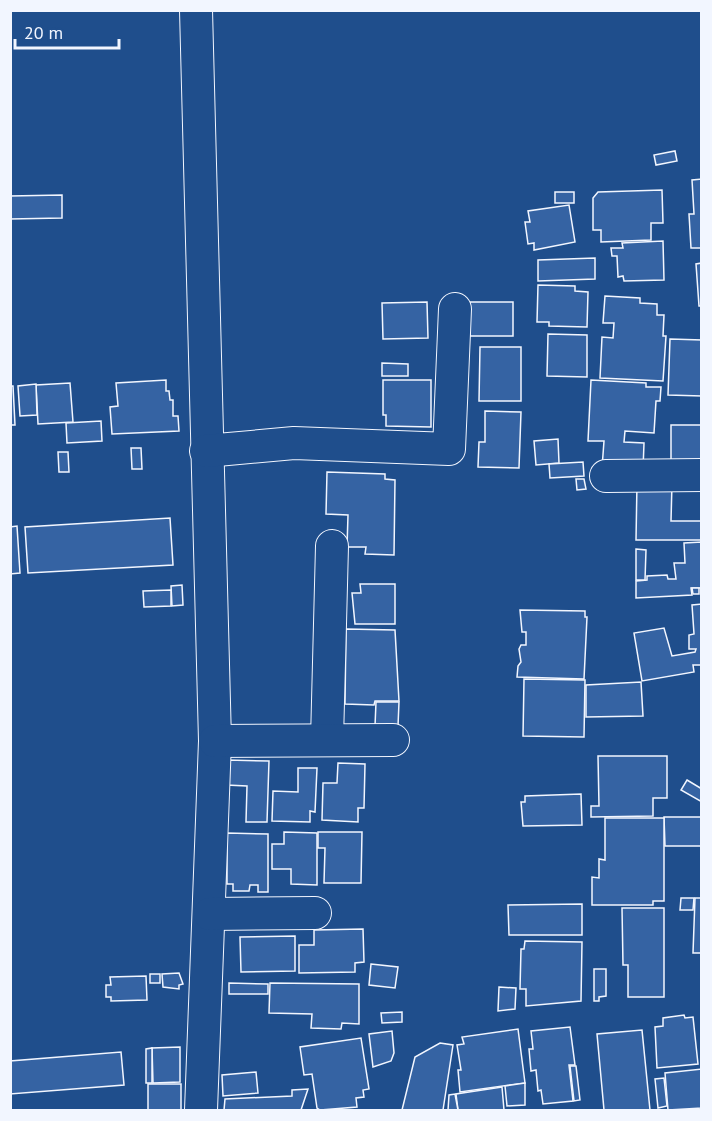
<svg xmlns="http://www.w3.org/2000/svg" width="712" height="1121" viewBox="0 0 712 1121" font-family="'PT Sans',sans-serif">
	<style>
		.building { fill: #3563a3; stroke: #f2f6ff; stroke-width: 1.5 }
		.lines { fill: none; stroke-linecap: round; stroke-linejoin: round }
		.minor-casing { stroke: #f2f6ff; stroke-width: 34 }
		.minor { stroke: #1f4e8c; stroke-width: 32 }
	</style>
	<rect width="100%" height="100%" fill="#1f4e8c"/>
	<g class="building">
		<path d="M675,151l2,10 -21,4 -2,-10z"/>
		<path d="M702,179v69h-11l-2,-34h5l-2,-34z"/>
		<path d="M662,190l1,33h-12v17l-50,2v-12h-8v-32l5,-6z"/>
		<rect x="555" y="192" width="19" height="11"/>
		<path d="M62,195v23l-52,1v-23z"/>
		<path d="M569,205l6,37 -41,8v-7l-6,1 -3,-22h5l-2,-11z"/>
		<path d="M663,241l1,39 -40,1 -1,-5 -5,1 -1,-21h-5l-1,-8h12l-1,-5z"/>
		<path d="M595,258v21l-57,2v-21z"/>
		<path d="M702,263v43h-3l-3,-42z"/>
		<path d="M538,285l37,1v5l13,1 -1,35 -38,-1v-4h-12z"/>
		<path d="M605,296l35,2v5l17,1v11h7l-1,21h3l-3,45 -63,-3 2,-41 11,1 1,-15h-11z"/>
		<path d="M427,302l1,36 -45,1 -1,-36z"/>
		<rect x="470" y="302" width="43" height="34"/>
		<path d="M548,334l39,1v42l-40,-1z"/>
		<path d="M670,339l32,1v56l-34,-1z"/>
		<path d="M480,347h41v54h-42z"/>
		<path d="M382,363l26,1v12h-26z"/>
		<path d="M166,380v11h3l1,9h3v16h5l1,15 -67,3 -2,-27 8,-1 -2,-23z"/>
		<path d="M383,380h48v47l-45,-1v-11h-3z"/>
		<path d="M591,380l55,3v4h15l-1,14h-4l-2,32 -29,-2 -1,11 20,1 -1,27 -41,-2 2,-27h-16z"/>
		<path d="M70,383l3,39 -35,2 -2,-39z"/>
		<path d="M36,384l1,31 -17,1 -2,-30z"/>
		<path d="M10,386h3l2,39h-5z"/>
		<path d="M485,411l36,1 -2,56 -41,-1 1,-25h6z"/>
		<path d="M101,421l1,20 -35,2 -1,-20z"/>
		<rect x="671" y="425" width="31" height="44"/>
		<path d="M558,439l1,24 -23,2 -2,-24z"/>
		<path d="M131,448h10l1,21h-10z"/>
		<path d="M58,452h10l1,20h-10z"/>
		<path d="M583,462l1,14 -34,2 -1,-14z"/>
		<path d="M327,472l58,2v5l10,1 -1,75 -29,-1 1,-7h-19l1,-32 -22,-1z"/>
		<path d="M576,479h8l2,10 -9,1z"/>
		<path d="M637,483h35l-1,38h31v19h-66z"/>
		<path d="M170,518l3,47 -145,8 -3,-46z"/>
		<path d="M17,526l3,47 -10,1v-47z"/>
		<path d="M702,542v46h-11l1,7 -56,3v-17l11,-1v-4l20,-1 1,4h8l-2,-16h11l-1,-20z"/>
		<path d="M636,549l10,1 -1,30h-9z"/>
		<path d="M360,584h35v40h-40l-3,-31h9z"/>
		<path d="M182,585l1,20 -11,1 -1,-20z"/>
		<path d="M692,588h7v6h-6z"/>
		<path d="M171,590v16l-27,1 -1,-16z"/>
		<path d="M702,604v61h-9l1,7 -52,9 -8,-48 30,-5 8,28 23,-4 1,-3h-7v-14l5,-1 -2,-29z"/>
		<path d="M520,610l65,1v6h2l-3,62 -67,-2 1,-11 3,-4 -2,-13 2,-4h5v-13h-4z"/>
		<path d="M346,629l49,1 4,71h-24l-1,4 -29,-1z"/>
		<path d="M524,679l61,1 -1,57 -61,-1z"/>
		<path d="M641,682l2,34 -57,1v-32z"/>
		<path d="M376,702h23l-1,24h-23z"/>
		<path d="M598,756h69v42h-14v18l-62,1v-11h8z"/>
		<path d="M227,760l42,1 -2,61h-21l1,-36 -21,-1z"/>
		<path d="M338,763l27,1 -1,44h-6v14l-36,-2 1,-37h14z"/>
		<path d="M298,768h19l-2,44 -5,-1v11l-38,-1 1,-30 25,1z"/>
		<path d="M687,780l15,9v13l-21,-12z"/>
		<path d="M581,794l1,31 -59,1 -2,-24h4v-6z"/>
		<path d="M664,817h38v29h-37z"/>
		<path d="M605,818h59v83h-11v4h-61v-28l7,1v-19l6,1z"/>
		<path d="M284,832l33,1v52l-26,-1v-15h-19v-25h12z"/>
		<path d="M318,832h44l-1,51h-37l1,-35h-7z"/>
		<path d="M227,833l41,1v58h-10v-7h-8l-1,6h-16v-7h-6z"/>
		<path d="M681,898h13l-1,12h-13z"/>
		<path d="M695,898h7v55h-9z"/>
		<path d="M582,904v31h-73l-1,-30z"/>
		<path d="M622,908h42v89h-36v-32h-5z"/>
		<path d="M363,929l1,33 -9,1v9l-56,1v-28h15v-15z"/>
		<path d="M295,936v35l-54,1 -1,-35z"/>
		<path d="M525,941l57,1 -1,59 -55,5v-17h-6l1,-40h3z"/>
		<path d="M371,964l27,3 -3,21 -26,-3z"/>
		<path d="M594,969h12v27l-7,1v4h-5z"/>
		<path d="M179,973l4,11 -4,1v4l-16,-2 -1,-13z"/>
		<rect x="150" y="974" width="10" height="9"/>
		<path d="M146,976l1,24 -36,1v-4h-5v-12h5l-1,-8z"/>
		<path d="M229,983l39,1v10h-39z"/>
		<path d="M270,983l89,1v40l-17,-1 -1,6 -30,-1 1,-14 -43,-1z"/>
		<path d="M499,987l17,1 -1,21 -17,2z"/>
		<path d="M402,1012v10l-20,1 -1,-10z"/>
		<path d="M684,1015l1,3 8,-1 5,47 -41,4 -2,-41 8,-1v-8z"/>
		<path d="M570,1027l5,38h-6l4,36 -30,3 -2,-14 -3,1 -2,-21 -5,1 -2,-22h4l-2,-18z"/>
		<path d="M518,1029l7,54 -65,9 -2,-22h3l-4,-25 7,-1 -2,-7z"/>
		<path d="M642,1030l8,80h-46l-7,-76z"/>
		<path d="M392,1031l2,22 -3,8 -18,6 -4,-33z"/>
		<path d="M361,1038l8,51 -6,1 1,7 -8,1 1,9 -37,3 -3,-2 -5,-34 -8,1 -4,-28z"/>
		<path d="M440,1043l13,2 -10,65h-41l13,-53z"/>
		<path d="M180,1047v35l-27,1 -1,-35z"/>
		<path d="M152,1048v35h-6v-34z"/>
		<path d="M121,1052l3,33 -114,9v-33z"/>
		<path d="M570,1066h6l4,34 -6,1z"/>
		<path d="M702,1069v39l-34,2 -3,-37z"/>
		<path d="M256,1072l2,21 -35,3 -1,-21z"/>
		<path d="M664,1078l3,28 -9,2 -3,-29z"/>
		<path d="M525,1083v22l-18,1 -2,-20z"/>
		<rect x="148" y="1084" width="33" height="26"/>
		<path d="M502,1087l2,23h-46l-2,-16z"/>
		<path d="M308,1089l-7,21h-77l1,-11 67,-3v-6z"/>
		<path d="M455,1094l3,16h-10l1,-15z"/>
	</g>
	<g class="lines">
		<g class="minor-casing">
			<g id="minor">
				<path d="M196,10l19,731 -14,369"/>
				<path d="M206,451l88,-8 155,6 6,-140"/>
				<path d="M606,476l96,-1"/>
				<path d="M327,740l5,-194"/>
				<path d="M215,741l178,-1"/>
				<path d="M210,914l105,-1"/>
			</g>
		</g>
		<use href="#minor" class="minor"/>
	</g>
	<rect width="712" height="1121" fill="none" stroke="#f2f6ff" stroke-width="24"/>
	<path d="M15 39v9h104v-9" fill="none" stroke="#f2f6ff" stroke-width="3"/>
	<text x="24" y="39" font-size="18" fill="#f2f6ff" stroke="#1f4e8c" stroke-width="4.5" paint-order="stroke">20 m</text>
</svg>
